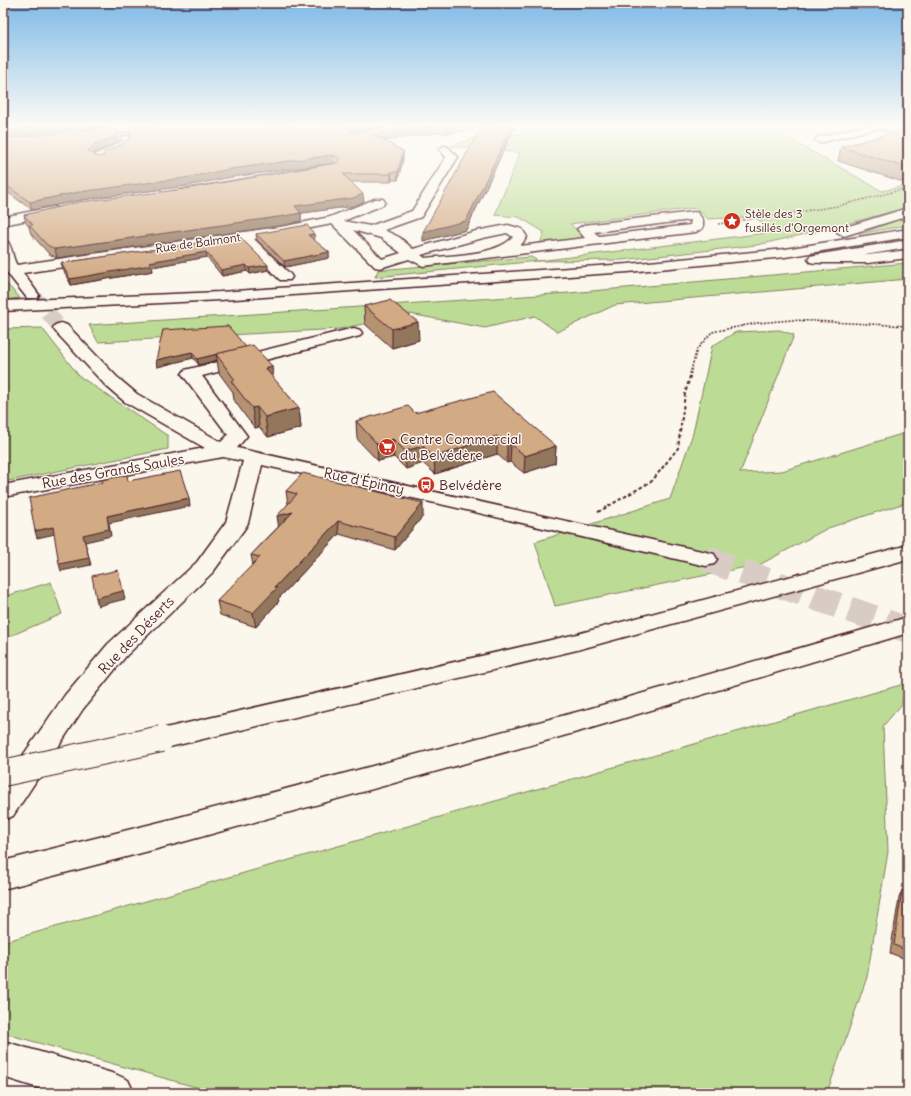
<svg xmlns="http://www.w3.org/2000/svg" width="911" height="1096" viewBox="0 0 911 1096" font-family="Delius,sans-serif">
	<style>
		.green { fill: #bcdc95; stroke: #837e60 }
		.lines { fill: none; stroke-linecap: round; stroke-linejoin: round }
		.minor-tunnel-far1 { stroke: #d8ccc5; stroke-width: 15; stroke-dasharray: 15 8; stroke-linecap: butt }
		.minor-tunnel { stroke: #d8ccc5; stroke-width: 26; stroke-dasharray: 26 12; stroke-linecap: butt }
		.minor-casing { stroke: #4a1f2b; stroke-width: 3 }
		.major-casing { stroke: #4a1f2b; stroke-width: 3 }
		.highway-casing { stroke: #4a1f2b; stroke-width: 3 }
		.path-far1 { stroke: #4a1f2b; stroke-width: 1.5; stroke-dasharray: 2 1.5; stroke-linecap: butt }
		.path { stroke: #4a1f2b; stroke-width: 2; stroke-dasharray: 3.5 2.5; stroke-linecap: butt }
		.minor { fill: #fbf7ec; fill-rule: evenodd }
		.major { fill: #fbf7ec; fill-rule: evenodd }
		.highway { fill: #fbf7ec; fill-rule: evenodd }
		.highway-bridge-casing { stroke: #4a1f2b; stroke-width: 28; stroke-linecap: butt }
		.highway-bridge { stroke: #fbf7ec; stroke-width: 26 }
		.wall { fill: #b59272; stroke: #4a1f2b }
		.shaded-wall { fill: #93775c; stroke: #4a1f2b }
		.building { fill: #d2aa84; stroke: #4a1f2b }
		.labels { text-anchor: middle; stroke-width: 3; stroke-linejoin: round; paint-order: stroke }
		.far-poi-label { font-size: 12px; fill: #4a1f2b; stroke: #fbf7ec; text-anchor: start }
		.far-street-label { font-size: 12px; fill: #4a1f2b; stroke: #fbf7ec }
		.poi-label { font-size: 14px; fill: #4a1f2b; stroke: #fbf7ec; text-anchor: start }
		.street-label { font-size: 14px; fill: #4a1f2b; stroke: #fbf7ec }
	</style>
	<rect width="100%" height="100%" fill="#fbf7ec"/>
	<filter id="ink" filterUnits="userSpaceOnUse"><feTurbulence type="fractalNoise" baseFrequency=".025" numOctaves="2"/><feDisplacementMap in="SourceGraphic" scale="8" xChannelSelector="R" yChannelSelector="G"/><feConvolveMatrix kernelMatrix="1 2 1 2 8 2 1 2 1" color-interpolation-filters="sRGB"/></filter>
	<g filter="url(#ink)">
		<g class="green">
			<path d="M520,126h98l8,2 140,-2 116,65 26,-6v22l-80,22 -71,16 -135,15 -84,1 -163,16 3,-7 153,-13 7,4 236,-29 -19,-15 -47,2 -12,-11 -126,16 17,15 -47,5 4,-12 -25,-15 -24,-2 25,-62 -69,-7 24,-8 58,-5z"/>
			<path d="M908,216v9l-49,9z"/>
			<path d="M908,263v16l-293,26 -58,27 -22,-16 -50,12 -75,-14 -70,15 -242,13 -9,-17 480,-32z"/>
			<path d="M3,280l17,18 -17,2z"/>
			<path d="M42,328l37,48 89,60v13l-165,33v-153z"/>
			<path d="M780,330l14,5 -54,138 42,-2 126,-39v70l-80,26 -67,36 -206,42 -20,-64 135,-43 23,-66 19,-87 24,-14z"/>
			<path d="M51,582l11,32 -59,25v-42z"/>
			<path d="M904,684l-2,20 -19,22 5,126 -21,125 -40,116h-610l-214,-60v-91z"/>
		</g>
		<g class="lines">
			<path class="minor-tunnel-far1" d="M32,295l29,33"/>
			<path class="minor-tunnel" d="M706,559l202,71"/>
			<g class="minor-casing">
				<g id="minor">
					<path d="M123,126h35l-5,3 -67,7 -5,-3 5,-3z"/>
					<path d="M862,126h29l17,5v6l-31,-9 -57,15 -5,-3 1,-2z"/>
					<path d="M126,136l4,1 2,5 -8,8 -20,8v4c-5,2 -9,1 -13,-4l2,-2 29,-15v-4z"/>
					<path d="M444,146l4,1 10,10 -37,60 -37,13 15,7 14,12 63,-18 32,-6 14,4 5,8 -7,9 65,-8 -8,-9 7,-4 110,-13 4,1 5,7v8l-7,4 -273,34 -14,-7 -29,9 -5,-1 -43,-43 -78,15 36,35 2,3 -2,3h-10l-39,-39 -218,32 16,22 -2,3h-10l-22,-28 -2,-5v-24l5,1c5,7 4,16 9,23l269,-39 44,-9 45,-18h8l2,3 -2,3 -40,16 27,5 42,-15 34,-54 -7,-8zM691,220l-1,5 -91,11 -5,-4zM353,230l28,8 20,15 -19,6zM507,233l6,4c-17,19 -63,18 -88,21l-4,-3 62,-17z"/>
					<path d="M53,207l4,1 2,3 -2,3 -54,11v-8z"/>
					<path d="M61,323l6,2 51,53 19,16 84,48 7,-7 -46,-61 3,-4 169,-42 6,2 2,3 -2,3 -158,40 45,60 -10,12 469,104 8,2 3,5 -3,5 -8,2 -257,-60 -187,-41 -14,58 -3,5 -32,44 -87,84 -43,53 -70,107 -10,4v-36l62,-89 43,-51 89,-82 29,-40 17,-61 -20,-4 -220,40v-12l202,-37 -80,-46 -19,-16 -51,-55 -2,-3 2,-3z"/>
					<path d="M3,1041l112,33 13,6 6,13h-80l-51,-16z"/>
				</g>
			</g>
			<g class="major-casing">
				<g id="major">
					<path d="M908,208v8l-64,20 -7,-4 2,-3z"/>
					<path d="M908,229v8l-123,20 -157,15 -408,28 -217,11v-10l217,-9 408,-28 157,-15z"/>
					<path d="M908,250v8l-40,5h-48l-5,-1 -2,-3 2,-3 5,-1h48z"/>
				</g>
			</g>
			<g class="highway-casing">
				<g id="highway">
					<path d="M908,240v8l-93,15 -5,-1 -2,-3 2,-3 5,-1z"/>
					<path d="M908,545v14l-331,91 -416,99 -10,-3 -4,-7 4,-7 10,-3 416,-95z"/>
					<path d="M908,617v16l-320,96 -416,116 -169,44v-28l169,-42 416,-110z"/>
				</g>
			</g>
			<g class="path-far1">
				<path d="M718,224l120,-18 70,-18"/>
				<path d="M690,374l7,-25 15,-17 45,-9 35,-3 116,6"/>
			</g>
			<path class="path" d="M598,512l54,-31 26,-33 7,-54 6,-21"/>
			<use href="#minor" class="minor"/>
			<use href="#major" class="major"/>
			<use href="#highway" class="highway"/>
			<g class="highway-bridge-casing">
				<path id="highway-bridge" d="M3,773l158,-34"/>
			</g>
			<use href="#highway-bridge" class="highway-bridge"/>
		</g>
		<g class="wall">
			<path d="M128,126l219,8 36,-6h1l-1,-1 -34,5 -9,-6h175l-49,104 -43,11 59,-114 -36,7 -5,-2 -57,9 19,10v8l-5,21h-6l-1,2h-40l13,20 -10,4 -53,7v8l-15,4 -229,33 -8,-4 -18,-20 -2,-7 -3,-4 -2,-8 311,-52h-2l-101,14 -46,9 -105,14 -49,10 -29,-21v-51l116,4 -23,10 -2,2 4,3 5,-1 19,-12 9,-7z"/>
			<path d="M908,129v53l-2,1 -68,-22 3,-14z"/>
			<path d="M256,234l59,5 -2,1 16,12v6l-44,9 -28,-27z"/>
			<path d="M240,237l28,33 -18,4 -3,-3 -25,5 -15,-19 -55,10 1,4 -82,14 -8,-16 -2,-6z"/>
			<path d="M364,306l55,34 -27,8 -27,-24z"/>
			<path d="M163,330l110,48 26,30 2,20 -33,9 -9,-10 -4,1 -9,-11 -12,-17 -1,-8 -14,-19 -2,-13 -18,5 -6,-7 -36,9z"/>
			<path d="M415,413l141,33 -1,17 -31,10 -14,-11 -3,1 -10,-9 -62,20 -12,-11 -17,6 -12,-12 -16,4 -21,-22 -1,-18z"/>
			<path d="M286,491l137,25 -28,34 -56,-16 -61,65 1,2 -23,26 -36,-12 -3,-14 36,-36 -2,-10 27,-28 10,-23z"/>
			<path d="M902,890l6,2v68l-18,-7 9,-55z"/>
		</g>
		<g class="shaded-wall">
			<path d="M44,126h62l-103,12v-7z"/>
			<path d="M349,126h34v1l-34,5z"/>
			<path d="M433,126h8v6l-66,10 -1,-7z"/>
			<path d="M451,126h35l-40,8v-7z"/>
			<path d="M512,126h3l-49,104 -43,11v-9z"/>
			<path d="M118,135l1,7 -23,10 -6,6 -2,-7 7,-7z"/>
			<path d="M403,151v8l-5,21v-8z"/>
			<path d="M332,155l1,8 -101,14 -46,9 -105,14 -49,10 -2,-8 49,-10 152,-23z"/>
			<path d="M391,172l1,8 -1,2z"/>
			<path d="M908,175v7l-2,1z"/>
			<path d="M363,194l1,8 -10,4 -58,8 -1,-8z"/>
			<path d="M301,213v8l-15,4 -229,33 -2,-9z"/>
			<path d="M314,234l1,5 -7,2v-6z"/>
			<path d="M206,252l1,5 -55,10 1,4 -82,14 -1,-6 79,-17z"/>
			<path d="M329,252v6l-44,9 -1,-6z"/>
			<path d="M246,265l1,6 -25,5 -1,-6z"/>
			<path d="M268,265v5l-18,4 -1,-6z"/>
			<path d="M418,322l1,18 -27,8v-19z"/>
			<path d="M246,347l-30,7 1,6 -18,5 -2,-6z"/>
			<path d="M192,352l1,6 -36,9 -1,-7z"/>
			<path d="M272,366l2,20 -9,-18z"/>
			<path d="M257,407l2,20 -4,1 -3,-20z"/>
			<path d="M299,408l2,20 -33,9 -3,-20z"/>
			<path d="M497,436v18l-62,20 -1,-17z"/>
			<path d="M393,439l1,18 -16,4 -1,-17z"/>
			<path d="M511,444l-1,18 -3,1v-18z"/>
			<path d="M423,446v17l-17,6 -1,-18z"/>
			<path d="M556,446l-1,17 -31,10 1,-17z"/>
			<path d="M189,498l1,8 -81,17 2,13 -26,6 6,23 -30,6 -2,-7 24,-29 24,-19z"/>
			<path d="M423,503v13l-28,34v-13z"/>
			<path d="M293,512l-14,17 -2,-13z"/>
			<path d="M338,521l1,13 -61,65 1,2 -23,26 -3,-14 22,-26z"/>
			<path d="M53,527l2,7 -18,4 -2,-7z"/>
			<path d="M118,570l7,29 -27,7 -2,-8z"/>
		</g>
		<g class="building">
			<path d="M3,126h41l-41,5z"/>
			<path d="M128,126h206l13,8 36,-6 3,-2h47l-59,9 29,16 -5,21h-7v2h-48l20,20 -10,4 -58,8 6,7 -16,3 -230,33 -8,-4 -18,-20h4l-9,-10 55,-13 106,-13 152,-26 3,-3 -2,-3 -6,-2 -101,14 -47,9 -105,14 -49,10 -27,-19v-45l112,-10 3,7 -23,9 -7,7 10,6 5,-1 1,-4 18,-8 10,-8z"/>
			<path d="M482,126h30l-46,95 -43,11z"/>
			<path d="M908,129v39l-67,-21z"/>
			<path d="M307,225l7,9 -6,1 21,17 -45,9 -28,-27z"/>
			<path d="M240,237l28,28 -19,3 -3,-3 -25,5 -15,-18 -57,10 2,3 -81,14 -9,-16z"/>
			<path d="M390,300l28,22 -26,7 -28,-23z"/>
			<path d="M228,326l18,21 -49,12 -5,-7 -36,8 7,-30z"/>
			<path d="M253,345l19,21 -7,2 34,40 -34,9 -8,-10 -5,1 -8,-10 -13,-17 4,-1 -19,-26z"/>
			<path d="M493,392l63,54 -31,10 -14,-12 -4,1 -10,-9 -63,21 -11,-11 -18,5 -12,-12 -16,5 -21,-23 52,-15 7,7z"/>
			<path d="M180,471l9,27 -82,18 2,13 -26,6 6,23 -30,6 -6,-37 -18,4 -6,-33 74,-16 -1,-2 25,-5 1,6z"/>
			<path d="M303,473l120,30 -28,34 -57,-16 -63,66 2,1 -24,25 -36,-12 43,-44 -9,-2 42,-43 -16,4 20,-22 -11,-3z"/>
			<path d="M118,570l5,21 -27,7 -4,-22z"/>
			<path d="M902,890l6,2v59l-14,-6z"/>
		</g>
	</g>
	<linearGradient id="sky" x2="0" y2="1"><stop stop-color="#80bae7"/><stop offset="0.45" stop-color="#fdfbf6"/><stop offset="1" stop-color="#fdfbf6" stop-opacity="0"/></linearGradient>
	<rect width="911" height="279" fill="url(#sky)"/>
	<defs>
		<g id="sight-disc" transform="scale(0.9)"><circle r="9.5" fill="#c8321e" stroke="#fbf7ec"/><path d="M0-6L1.8-2.2L6-1.7L2.9 1.2L3.7 5.4L0 3.3L-3.7 5.4L-2.9 1.2L-6-1.7L-1.8-2.2Z" fill="#fff"/></g>
		<g id="supermarket-disc" transform="scale(0.9)"><circle r="9.5" fill="#c8321e" stroke="#fbf7ec"/><path d="M-6-5.5h2.5l.6 2H6L4.5 2H-2.5L-4.4-4H-6ZM-1.5 3.2a1.3 1.3 0 1 0 .1 0ZM3 3.2a1.3 1.3 0 1 0 .1 0Z" fill="#fff"/></g>
		<g id="bus-disc" transform="scale(0.9)"><circle r="9.5" fill="#c8321e" stroke="#fbf7ec"/><path d="M-5-6H5V4H4V6H2V4H-2V6H-4V4H-5ZM-3.5-4V0h7V-4ZM-3.5 1.2v1.5H-2V1.2ZM2 1.2v1.5H3.5V1.2Z" fill="#fff"/></g>
	</defs>
	<g fill-rule="evenodd">
		<use href="#sight-disc" x="732" y="221"/>
		<use href="#supermarket-disc" x="387" y="447"/>
		<use href="#bus-disc" x="426" y="485"/>
	</g>
	<g class="labels">
		<g class="far-poi-label">
			<text x="745" y="218">Stèle des 3<tspan x="745" dy="14">fusillés d'Orgemont</tspan></text>
		</g>
		<g class="far-street-label">
			<text transform="translate(198 243) rotate(-8)" y="4">Rue de Balmont</text>
		</g>
		<g class="poi-label">
			<text x="400" y="444">Centre Commercial<tspan x="400" dy="16">du Belvédère</tspan></text>
			<text x="439" y="490">Belvédère</text>
		</g>
		<g class="street-label">
			<text transform="translate(113 471) rotate(-10)" y="5">Rue des Grands Saules</text>
			<text transform="translate(364 481) rotate(12)" y="5">Rue d'Épinay</text>
			<text transform="translate(136 635) rotate(-46)" y="5">Rue des Déserts</text>
		</g>
	</g>
	<rect width="911" height="1096" fill="none" stroke="#fbf7ec" stroke-width="16"/>
	<rect x="8" y="8" width="895" height="1080" fill="none" stroke="#4a1f2b" stroke-width="1.5" filter="url(#ink)"/>
</svg>
